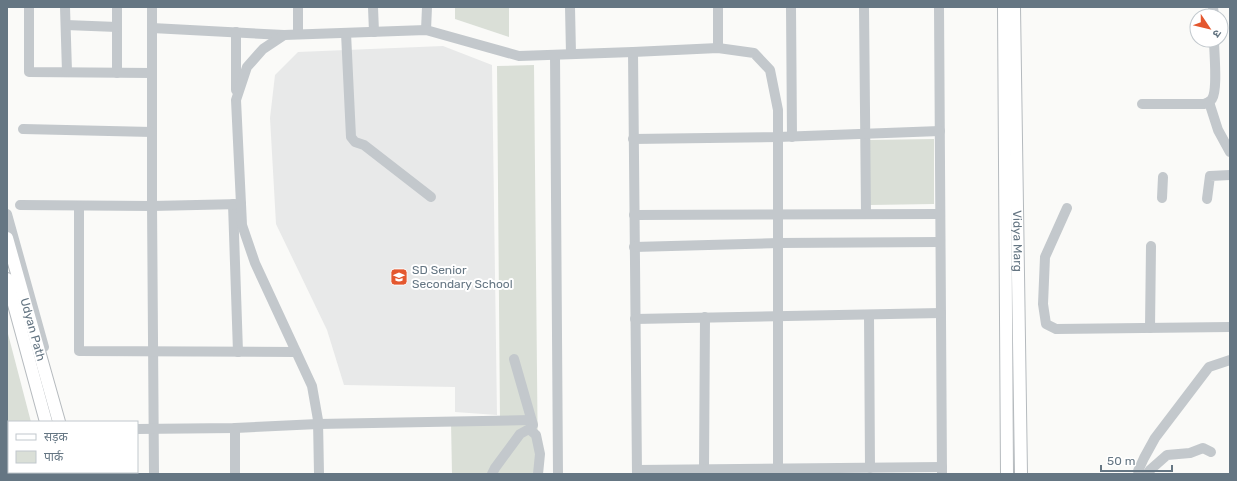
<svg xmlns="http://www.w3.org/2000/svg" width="1237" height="481" viewBox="0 0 1237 481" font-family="Rubik,'Noto Sans Devanagari',sans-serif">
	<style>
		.built { fill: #e8e9e9 }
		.green { fill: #dadfd7 }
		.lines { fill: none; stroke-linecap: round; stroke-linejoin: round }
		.major-casing { stroke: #b5babe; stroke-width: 14 }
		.minor { stroke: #c3c8cc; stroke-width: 10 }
		.major { stroke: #fff; stroke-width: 12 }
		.labels { text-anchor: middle; stroke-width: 4; stroke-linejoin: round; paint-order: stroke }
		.street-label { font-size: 12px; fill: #657683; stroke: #fff }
		.poi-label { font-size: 12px; fill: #657683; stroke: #fff; text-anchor: start }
	</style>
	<rect width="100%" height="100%" fill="#fafaf8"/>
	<path class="built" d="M443,46l49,19 5,350 -42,-3v-25l-111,-2 -17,-55 -51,-106 -6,-106 5,-43 23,-23z"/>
	<g class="green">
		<path d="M455,7h54v30l-54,-18z"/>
		<path d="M534,65l4,409h-86l-1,-52 49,-1 -3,-355z"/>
		<path d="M934,139v65l-64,1 -1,-65z"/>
		<path d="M7,330l24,92h-22v50h35l1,2h-38z"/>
	</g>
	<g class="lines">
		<g class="major-casing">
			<g id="major">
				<path d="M1004,7l3,467"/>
				<path id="s1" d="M1014,7l7,467"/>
				<path id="s2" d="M7,238l52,184"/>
				<path d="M7,279l39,143"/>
				<path d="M60,472l1,2"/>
				<path d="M72,472l1,2"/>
			</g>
		</g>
		<g class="minor">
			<path d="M29,7v65l123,1"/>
			<path d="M65,7l2,65"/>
			<path d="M117,7v66"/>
			<path d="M152,7v197l2,270"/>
			<path d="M298,7v27"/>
			<path d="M373,7l1,25"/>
			<path d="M570,7l1,47"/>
			<path d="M791,7l1,130"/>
			<path d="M864,7l2,207"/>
			<path d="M939,7l3,467"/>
			<path d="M1213,7l1,9"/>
			<path d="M66,25l51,2"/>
			<path d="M152,28l132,7"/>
			<path d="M426,30l1,-23"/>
			<path d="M236,32v58"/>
			<path d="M346,33l5,104 4,5 9,3 67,52"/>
			<path d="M718,48v-41"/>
			<path d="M633,52l4,422"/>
			<path d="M555,55l3,419"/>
			<path d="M1209,102l9,28 12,22"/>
			<path d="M1142,104h62c3,-1 6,-2 8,-5 6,-9 2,-47 2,-59"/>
			<path d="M23,129l129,3"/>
			<path d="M633,139l145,-2 162,-6"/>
			<path d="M1162,198l1,-21"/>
			<path d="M1207,199l3,-23 20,-1"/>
			<path d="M233,204l5,148"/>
			<path d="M20,205l132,1 89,-2"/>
			<path d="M79,206v145l217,1"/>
			<path d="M1067,208l-22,49 -2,47 3,20 10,5 174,-2"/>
			<path d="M7,214l37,133"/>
			<path d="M634,215l306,-1"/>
			<path d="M634,247l145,-4 161,-1"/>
			<path d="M869,315l1,153"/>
			<path d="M635,319l306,-6"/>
			<path d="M1150,328l1,-82"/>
			<path d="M514,359l19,66"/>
			<path d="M235,428v46"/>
			<path d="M137,429l98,-1 83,-4 213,-4"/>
			<path d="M704,469l1,-152"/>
			<path d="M637,470l305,-3"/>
			<path d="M79,472v2"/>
			<path d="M319,474l-1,-54 -6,-34 -57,-123 -13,-38 -6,-125 11,-33 16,-18 21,-14 142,-5 93,26 114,-4 85,-4 36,5 16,17 8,40v364"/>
			<path d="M492,474l3,-6 25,-34 9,-5 7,6 4,19 -2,20"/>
			<path d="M1139,474l-1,-3 6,-13 11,-20 54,-71 21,-7"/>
			<path d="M1147,474l3,-4 17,-15 23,-2 13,-5 8,4"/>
		</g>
		<use href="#major" class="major"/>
	</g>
	<defs>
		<g id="school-square" transform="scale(0.9)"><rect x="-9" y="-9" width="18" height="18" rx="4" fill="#e4572e" stroke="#fff"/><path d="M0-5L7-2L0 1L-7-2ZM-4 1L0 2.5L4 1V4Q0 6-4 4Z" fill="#fff"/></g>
	</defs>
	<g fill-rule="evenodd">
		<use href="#school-square" x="399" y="277"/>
	</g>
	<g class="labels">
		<g class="street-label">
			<text dy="4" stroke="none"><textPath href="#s1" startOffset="234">Vidya Marg</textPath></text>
			<text dy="4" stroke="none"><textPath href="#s2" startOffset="95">Udyan Path</textPath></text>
		</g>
		<g class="poi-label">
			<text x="412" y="274">SD Senior<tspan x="412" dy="14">Secondary School</tspan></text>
		</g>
	</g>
	<rect width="1237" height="481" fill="none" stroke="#657683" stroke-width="16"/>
	<rect x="8" y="421" width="130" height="52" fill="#ffffff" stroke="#c1c8cd"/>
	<rect x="16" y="434" width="20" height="6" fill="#ffffff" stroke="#c1c8cd"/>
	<text x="44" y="441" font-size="12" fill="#657683">सड़क</text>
	<rect x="16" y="451" width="20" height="12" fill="#dadfd7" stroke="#c1c8cd"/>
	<text x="44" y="461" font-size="12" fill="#657683">पार्क</text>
	<g transform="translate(1209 28) rotate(125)"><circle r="19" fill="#ffffff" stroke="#c1c8cd"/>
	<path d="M0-3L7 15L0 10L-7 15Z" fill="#e4572e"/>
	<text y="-6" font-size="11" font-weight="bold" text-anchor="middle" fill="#657683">उ</text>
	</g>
	<path d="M1101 465v6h71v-6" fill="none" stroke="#657683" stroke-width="2"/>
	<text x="1107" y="465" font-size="12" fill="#657683" stroke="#ffffff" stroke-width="3" paint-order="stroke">50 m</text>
</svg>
